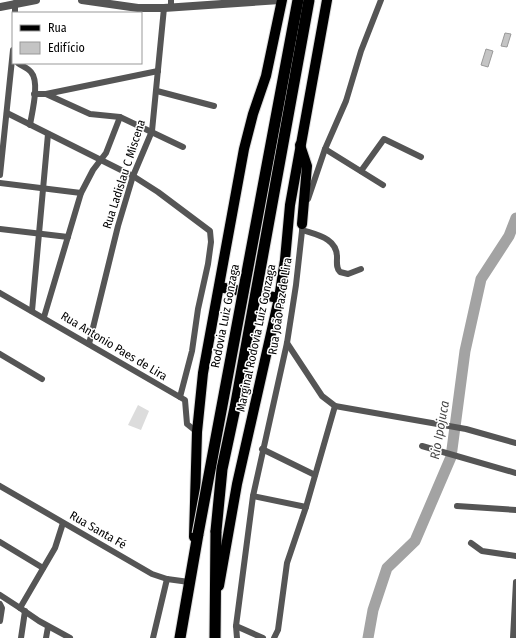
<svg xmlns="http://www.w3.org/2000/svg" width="516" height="638" viewBox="0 0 516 638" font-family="'Fira Sans Condensed',sans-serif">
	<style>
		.grass { fill: #dcdcdc }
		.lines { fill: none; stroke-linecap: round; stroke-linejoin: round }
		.river { stroke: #a3a3a3; stroke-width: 11 }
		.building { fill: #c4c4c4; stroke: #999 }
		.primary-casing { stroke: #dbdbdb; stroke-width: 12 }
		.trunk-casing { stroke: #dbdbdb; stroke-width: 13 }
		.minor { stroke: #555; stroke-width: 6 }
		.tertiary { stroke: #555; stroke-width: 8 }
		.primary { stroke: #000; stroke-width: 10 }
		.trunk { stroke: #000; stroke-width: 11 }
		.trunk-bridge-casing { stroke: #dbdbdb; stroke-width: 13; stroke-linecap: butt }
		.trunk-bridge { stroke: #000; stroke-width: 11 }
		.labels { text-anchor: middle; stroke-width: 3; stroke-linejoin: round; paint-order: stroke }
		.street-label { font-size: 12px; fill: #000; stroke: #fff }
		.water-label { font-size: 13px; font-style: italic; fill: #444; stroke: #fff }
	</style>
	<rect width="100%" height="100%" fill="#fff"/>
	<path class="grass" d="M138,405l11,6 -8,19 -13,-5z"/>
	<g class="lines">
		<path class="river" d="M368,638l5,-28 14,-42 28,-27 36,-84 14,-106 16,-72 28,-43 7,-18"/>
	</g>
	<g class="building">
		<path d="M505,33l6,1 -4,13 -6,-1z"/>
		<path d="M486,49l7,2 -5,16 -7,-2z"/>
	</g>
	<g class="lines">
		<g class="primary-casing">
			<g id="primary">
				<path d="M300,145l7,21 -5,58"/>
				<path d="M219,287l60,11"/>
				<path d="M194,537l3,-105 6,-59 41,-224 9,-35 13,-38 16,-76"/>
				<path d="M219,586l18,-102 42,-186 6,-38 5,-55 37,-205"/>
			</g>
		</g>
		<g class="trunk-casing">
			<g id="trunk">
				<path d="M180,638l18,-104"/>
				<path d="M215,638l1,-107"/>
			</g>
		</g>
		<g class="minor">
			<path d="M171,0v7"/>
			<path d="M15,13v-10"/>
			<path d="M18,63c4,3 10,5 13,9 9,10 1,40 -1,53"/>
			<path d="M157,91l57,15"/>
			<path d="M34,94h12l44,20 30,3 63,30"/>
			<path d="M46,94l112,-23"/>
			<path d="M7,113l126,63 25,16 52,39 1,11 -3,22 -10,45 -6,42 -12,46"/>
			<path d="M325,149l58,36"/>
			<path d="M361,171l23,-32 37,18"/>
			<path d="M0,175l13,-125"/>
			<path d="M0,183l81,10"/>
			<path d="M308,199l17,-50 21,-48 15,-50 20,-51"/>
			<path d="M0,229l68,8"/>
			<path d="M302,230c15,5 35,8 35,27 0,6 -1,11 3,15l8,2 13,-5"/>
			<path d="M0,293l185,107 2,24 10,8"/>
			<path d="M32,311l16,-177"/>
			<path d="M44,317l37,-124 12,-23 13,-17 14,-36"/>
			<path d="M287,343l35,53 13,10 131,23 50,14"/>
			<path d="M89,344l29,-118 15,-50 19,-45 12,-123"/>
			<path d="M0,354l42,25"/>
			<path d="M422,446l94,27"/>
			<path d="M262,449l53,26"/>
			<path d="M0,486l152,88 15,5 22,3"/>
			<path d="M253,496l53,11"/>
			<path d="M457,506l59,4"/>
			<path d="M0,542l43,26"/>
			<path d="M471,543l11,8 34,5"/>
			<path d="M0,595l20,13 35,-60 8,-25"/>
			<path d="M0,604l2,4 -2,13"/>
			<path d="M20,608l19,13 31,17"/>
			<path d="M236,626l27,12"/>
			<path d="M21,638l4,-27"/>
			<path d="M46,638l2,-11"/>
			<path d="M153,638l14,-59"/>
			<path d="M237,638l-1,-12 17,-130 34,-153 9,-58 7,-63"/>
			<path d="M274,638l4,-8 9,-67 19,-56 29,-101"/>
			<path d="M513,638l3,-56"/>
		</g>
		<g class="tertiary">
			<path d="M82,0l56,8h26l116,-8"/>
			<path d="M0,7l36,-7"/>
		</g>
		<use href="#primary" class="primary"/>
		<use href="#trunk" class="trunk"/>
		<g class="trunk-bridge-casing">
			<g id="trunk-bridge">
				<path d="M216,531l6,-62 13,-61 74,-408"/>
				<path d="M198,534l100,-534"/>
			</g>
		</g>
		<use href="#trunk-bridge" class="trunk-bridge"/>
	</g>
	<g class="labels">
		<g class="street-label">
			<text transform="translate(124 174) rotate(-72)" y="4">Rua Ladislau C Miscena</text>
			<text transform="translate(280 306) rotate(-81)" y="4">Rua João Paz de Lira</text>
			<text transform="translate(225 316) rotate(-79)" y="4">Rodovia Luiz Gonzaga</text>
			<text transform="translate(256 338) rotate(-78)" y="4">Marginal Rodovia Luiz Gonzaga</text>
			<text transform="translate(114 346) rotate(31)" y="4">Rua Antonio Paes de Lira</text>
			<text transform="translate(98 530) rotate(30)" y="4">Rua Santa Fé</text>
		</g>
		<g class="water-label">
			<text transform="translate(439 430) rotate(-80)" y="5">Rio Ipojuca</text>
		</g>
	</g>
	<rect x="12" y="12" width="130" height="52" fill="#ffffff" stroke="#999999"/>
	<rect x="20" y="25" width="20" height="6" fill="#000000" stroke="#999999"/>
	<text x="48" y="32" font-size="12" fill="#000000">Rua</text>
	<rect x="20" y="42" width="20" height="12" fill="#c4c4c4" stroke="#999999"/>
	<text x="48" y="52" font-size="12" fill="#000000">Edifício</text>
</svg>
